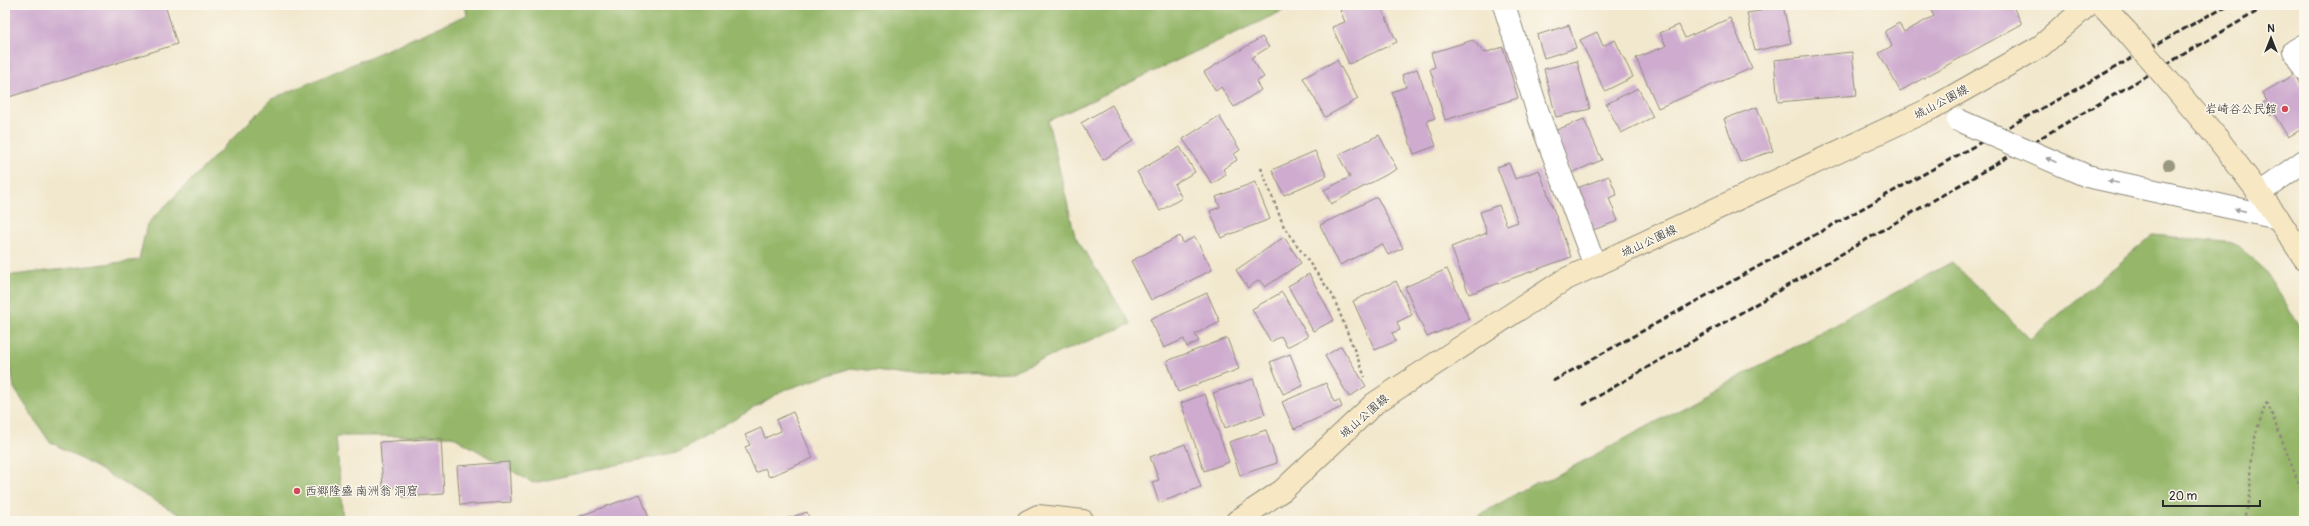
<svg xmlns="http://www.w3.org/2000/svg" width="2309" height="526" viewBox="0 0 2309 526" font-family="Pangolin,'Klee One',sans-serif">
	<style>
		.forest { fill: #96b76b; stroke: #60714b }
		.building { fill: #ceabcf }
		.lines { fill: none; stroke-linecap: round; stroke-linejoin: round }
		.street-casing { stroke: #8e8a7c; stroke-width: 24 }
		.secondary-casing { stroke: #8e8a7c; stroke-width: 24 }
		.path { stroke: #8e8a7c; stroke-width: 2.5; stroke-dasharray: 3 3; stroke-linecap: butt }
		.street { stroke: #fff; stroke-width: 22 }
		.secondary { stroke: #f7e8c3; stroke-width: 22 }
		.rail { stroke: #2b2b2b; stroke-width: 3; stroke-dasharray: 6 3; stroke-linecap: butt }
		.street-bridge-casing { stroke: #8e8a7c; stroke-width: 24; stroke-linecap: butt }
		.secondary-bridge-casing { stroke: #8e8a7c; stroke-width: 24; stroke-linecap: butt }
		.street-bridge { stroke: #fff; stroke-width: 22 }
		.secondary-bridge { stroke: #f7e8c3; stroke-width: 22 }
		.tree { fill: #99987f }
		.oneway { fill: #a0a0a0 }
		.poi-dot { fill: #d1495b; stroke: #fbf7ec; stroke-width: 1.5 }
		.labels { text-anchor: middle; stroke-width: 3; stroke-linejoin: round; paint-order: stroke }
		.street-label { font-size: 12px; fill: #2b2b2b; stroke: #fbf7ec }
		.poi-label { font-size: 12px; fill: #2b2b2b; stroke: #fbf7ec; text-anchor: end }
	</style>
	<rect width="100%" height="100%" fill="#fbf7ec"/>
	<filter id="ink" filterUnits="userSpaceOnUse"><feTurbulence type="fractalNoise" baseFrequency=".025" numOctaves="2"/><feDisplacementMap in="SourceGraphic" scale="8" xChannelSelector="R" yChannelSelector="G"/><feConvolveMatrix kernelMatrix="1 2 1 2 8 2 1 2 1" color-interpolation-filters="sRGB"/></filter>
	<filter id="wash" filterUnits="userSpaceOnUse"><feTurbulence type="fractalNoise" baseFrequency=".012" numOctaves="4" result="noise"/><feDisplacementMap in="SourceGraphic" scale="16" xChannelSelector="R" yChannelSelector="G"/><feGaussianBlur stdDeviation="0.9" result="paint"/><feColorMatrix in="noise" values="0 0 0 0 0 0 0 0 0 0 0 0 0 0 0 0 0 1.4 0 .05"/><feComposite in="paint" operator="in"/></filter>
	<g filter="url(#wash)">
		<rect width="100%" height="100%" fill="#f2e8ce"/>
		<g class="forest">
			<path d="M465,5h830l-247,116 27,115 56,88 -123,49 -86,4 -71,-9 -67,22 -103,61 -148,32 -81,-47h-116l7,85h-157l-2,-4 -135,-76 -35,-53 -9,-59v-53l134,-16 8,-36 125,-125 195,-84z"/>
			<path d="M2153,235l82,8 29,26 40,65v187h-835l66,-38 17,-5 400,-216 78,77z"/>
		</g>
		<g id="blocks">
			<g class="building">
				<path d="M5,5h160l12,39 -168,53 -4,-12z"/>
				<path d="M1352,5h28l17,37 -48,22 -17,-37 13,-5 -5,-12z"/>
				<path d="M1760,5h23l8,38 -36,8 -8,-38 14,-2z"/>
				<path d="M1928,5h84l10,19 -122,67 -21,-38 13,-7 -7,-15 14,-8 5,9 30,-16z"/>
				<path d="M1730,18l22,50 -94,40 -22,-50 30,-12 -6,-13 19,-8 6,13z"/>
				<path d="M1569,25l7,23 -32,10 -7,-23z"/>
				<path d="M1597,32l6,14 12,-6 18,37 -28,14 -25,-51z"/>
				<path d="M1262,37l7,10 -18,11 13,19 -8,5 5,8 -27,17 -13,-20 -5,4 -12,-19z"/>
				<path d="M1473,40l11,13 19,-6 15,51 -73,22 -15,-51 5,-2 -4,-14z"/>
				<path d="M1852,52l5,43 -79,7 -4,-42z"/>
				<path d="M1337,60l21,39 -33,18 -22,-39z"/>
				<path d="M1577,61l13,48 -34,8 -12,-48z"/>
				<path d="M1417,69l18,49 -8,3 9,25 -22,8 -22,-62 14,-5 -4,-12z"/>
				<path d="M2295,74l9,16v38l-16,9 -14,-23 -3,2 -8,-13 4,-2 -5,-8z"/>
				<path d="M1638,88l15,29 -32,16 -15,-29z"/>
				<path d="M1112,105l21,36 -30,19 -22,-37z"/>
				<path d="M1757,107l16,44 -33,11 -16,-43z"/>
				<path d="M1219,116l21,34 -6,4 3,6 -14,9 3,6 -14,9 -29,-45z"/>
				<path d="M1584,119l18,41 -31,13 -17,-42z"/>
				<path d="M1379,135l18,34 -66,35 -7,-14 26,-13 -12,-22z"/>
				<path d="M1180,147l15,25 -21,12 8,14 -22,13 -23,-39z"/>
				<path d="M1315,151l12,25 -43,19 -12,-25z"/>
				<path d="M1509,163l6,16 24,-9 32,87 -102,37 -18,-47 36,-14 -7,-21 19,-7 8,21 11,-4 -21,-55z"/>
				<path d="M1609,176l8,19 -8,3 9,23 -25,9 -16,-42z"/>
				<path d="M1255,182l15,37 -49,19 -11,-27 10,-4 -4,-10z"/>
				<path d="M1377,197l26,51 -15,7 -6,-11 -42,21 -20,-40z"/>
				<path d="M1180,236l3,7 12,-6 17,33 -61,30 -20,-39z"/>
				<path d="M1284,237l17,26 -36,24 -6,-7 -11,8 -12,-18z"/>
				<path d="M1447,269l22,50 -42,18 -22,-50z"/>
				<path d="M1309,274l25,46 -21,11 -25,-45z"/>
				<path d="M1396,281l16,34 -15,7 3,8 -8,3 4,8 -21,9 -22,-49z"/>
				<path d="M1282,292l26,44 -21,11 -6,-11 -10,6 -19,-33z"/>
				<path d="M1207,293l13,29 -25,12 4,7 -12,6 -3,-8 -20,9 -14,-29z"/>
				<path d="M1227,338l12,31 -61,23 -11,-31z"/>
				<path d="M1341,346l25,40 -17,11 -24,-41z"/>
				<path d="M1290,354l13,32 -20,8 -13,-32z"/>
				<path d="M1253,379l12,35 -40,14 -12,-35z"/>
				<path d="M1326,383l8,19 5,-2 3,7 -48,22 -12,-27z"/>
				<path d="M1205,394l24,68 -25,9 -23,-68z"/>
				<path d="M793,412l20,46 -44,19 -4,-9 -9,5 -11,-26 5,-2 -5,-10 16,-7 4,10 16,-7 -5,-11z"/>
				<path d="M1266,430l11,33 -37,12 -11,-33z"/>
				<path d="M441,438l3,56 -41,3 -1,-10 -19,1 -3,-46z"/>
				<path d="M1185,444l16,43 -42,16 -7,-21 7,-2 -9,-23z"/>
				<path d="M509,462l2,40 -51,3 -3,-39z"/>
				<path d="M640,494l10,27h-84z"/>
				<path d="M807,512l3,9h-30z"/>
			</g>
		</g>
	</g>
	<g filter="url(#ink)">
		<use href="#blocks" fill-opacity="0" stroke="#8e8a7c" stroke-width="1"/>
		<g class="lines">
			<g class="street-casing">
				<g id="street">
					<path d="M1504,5l36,114 55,147"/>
					<path d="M2304,45l-10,6 10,18"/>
					<path d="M2087,176l191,42"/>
					<path d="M2258,194l46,-33"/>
				</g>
			</g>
			<g class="secondary-casing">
				<g id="secondary">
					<path d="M2102,5l25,27"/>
					<path d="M2218,139l60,79 26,40"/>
					<path d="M1028,521l10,-5 45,5"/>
					<path d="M1237,521l46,-31 92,-87 189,-123 368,-172 109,-62 47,-41"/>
				</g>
			</g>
			<g class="path">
				<path d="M1261,168l23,59 49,69 32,81"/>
				<path d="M2267,402l37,95"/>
				<path d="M2242,521c13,-25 6,-37 9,-63 3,-20 8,-37 16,-56"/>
			</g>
			<use href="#street" class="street"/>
			<use href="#secondary" class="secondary"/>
			<g class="rail">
				<path d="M1553,381l674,-376"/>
				<path d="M1583,405l685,-400"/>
			</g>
			<g class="street-bridge-casing">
				<path id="street-bridge" d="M1958,120l129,56"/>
			</g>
			<g class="secondary-bridge-casing">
				<path id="secondary-bridge" d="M2127,32l91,107"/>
			</g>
			<use href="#street-bridge" class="street-bridge"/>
			<use href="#secondary-bridge" class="secondary-bridge"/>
		</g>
		<circle class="tree" cx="2169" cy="165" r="6"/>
		<defs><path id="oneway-solid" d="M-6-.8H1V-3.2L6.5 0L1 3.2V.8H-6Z"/></defs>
		<g class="oneway">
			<use href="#oneway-solid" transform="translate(2051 160) rotate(-156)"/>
			<use href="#oneway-solid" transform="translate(2113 182) rotate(-168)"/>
			<use href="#oneway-solid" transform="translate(2240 210) rotate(-167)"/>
		</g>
	</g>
	<g class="poi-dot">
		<circle cx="2285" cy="109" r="4"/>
		<circle cx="297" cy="491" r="4"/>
	</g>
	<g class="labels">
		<g class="street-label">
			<text transform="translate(1941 102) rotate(-28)" y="4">城山公園線</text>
			<text transform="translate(1649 241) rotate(-25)" y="4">城山公園線</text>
			<text transform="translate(1364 416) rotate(-41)" y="4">城山公園線</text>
		</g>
		<g class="poi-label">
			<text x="2277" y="113">岩崎谷公民館</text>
			<text x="305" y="495" text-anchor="start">西郷隆盛 南洲翁 洞窟</text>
		</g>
	</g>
	<rect width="2309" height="526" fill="none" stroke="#fbf7ec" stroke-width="20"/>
	<g transform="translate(2271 38)" stroke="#fbf7ec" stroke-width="3" paint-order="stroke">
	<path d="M0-3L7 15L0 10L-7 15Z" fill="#2b2b2b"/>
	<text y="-6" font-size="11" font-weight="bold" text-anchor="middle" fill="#2b2b2b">N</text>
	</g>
	<path d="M2163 500v6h97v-6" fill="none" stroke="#2b2b2b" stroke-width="2"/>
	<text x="2169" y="500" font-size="12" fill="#2b2b2b" stroke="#fbf7ec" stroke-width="3" paint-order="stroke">20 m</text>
</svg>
